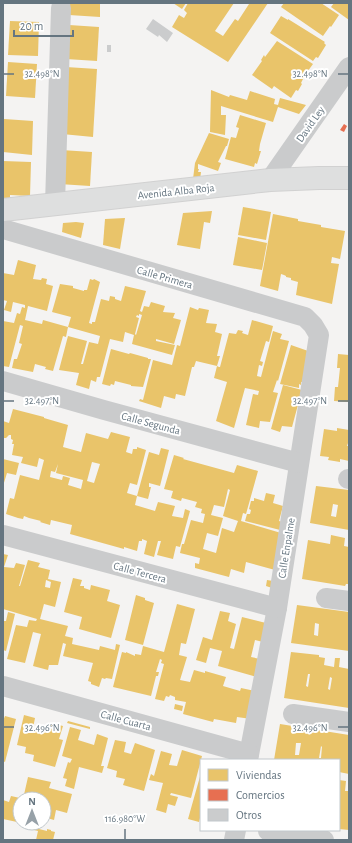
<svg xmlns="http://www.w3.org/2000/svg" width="352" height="843" viewBox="0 0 352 843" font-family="'Alegreya Sans',sans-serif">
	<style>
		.homes { fill: #e9c46a; fill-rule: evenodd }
		.shops { fill: #e76f51 }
		.building { fill: #cbcccd }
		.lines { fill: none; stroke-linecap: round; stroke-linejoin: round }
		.major-casing { stroke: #d1d1d1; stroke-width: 24 }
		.minor { stroke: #cacbcc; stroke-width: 20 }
		.major { stroke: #dedfdf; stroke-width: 22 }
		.ticks { fill: none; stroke: #657580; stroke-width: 1.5 }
		.labels { text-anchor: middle; stroke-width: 4; stroke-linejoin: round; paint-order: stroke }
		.street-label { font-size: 11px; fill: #657580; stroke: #fff }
		.ticks-label { font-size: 10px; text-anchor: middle; fill: #657580; stroke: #fff; stroke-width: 4; stroke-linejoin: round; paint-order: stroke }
	</style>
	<rect width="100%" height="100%" fill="#f4f3f2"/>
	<g class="homes">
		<path d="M70,3h30v14l-31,-2z"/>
		<path d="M173,3h13l-4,6z"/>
		<path d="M188,3h46l-19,28 8,5 12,-17 3,2 11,-17 -2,-1h21l-40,59 -56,-35 7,-12 5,3 3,-5 -3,-3z"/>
		<path d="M284,3h37l18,12 -8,12 -1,-1 -7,10 -42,-29z"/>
		<path d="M334,3h15v17l-18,-13z"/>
		<path d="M281,16l7,4v-1l37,23 -1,1 2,2 -8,13 -2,-1 -3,4 -43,-28z"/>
		<path d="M10,21l29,1 -1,34 -30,-1z"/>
		<path d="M69,25l30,2 -2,34 -31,-2z"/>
		<path d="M277,41l36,23 -8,11 -4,8 1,1 -4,7 -2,-1 -5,8 -17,-12 -2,3 -20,-14 10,-14 -1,-1 3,-5 1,2z"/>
		<path d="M8,62l29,2 -2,34 -29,-2z"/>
		<path d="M66,67l31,2 -4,68 -31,-3z"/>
		<path d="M211,90l18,7 1,-2 17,5 3,-9 25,8 -1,5 4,1 2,-7 26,7 -7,9 -21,-7 -5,15 -52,-16v9h5l-1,20 -15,-3z"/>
		<path d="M240,115l26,8 -6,21 -1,7h2l-4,13 -2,-1 -1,4 -29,-8 6,-22 5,1 3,-10 -3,-1z"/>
		<path d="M4,119l29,2 -1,34 -29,-3z"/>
		<path d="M209,133l20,6 -2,7h-1l-8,16 3,1 -3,8 -20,-7v5h1l-1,3h3l-1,8 -7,-1 2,-16z"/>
		<path d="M61,150l31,2 -2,34 -31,-2z"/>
		<path d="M3,161l28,1 -1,34 -20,-1v6l-7,1z"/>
		<path d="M243,207l28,5 -5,28 -28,-5z"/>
		<path d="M212,211l-2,12 -6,-1 -4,27 -23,-4 6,-32z"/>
		<path d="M273,214l25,5v2l23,4v2l24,4 -5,28 -8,-2 -1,6 8,1 -7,40 -36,-9 2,-13 -7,-2v-2l-5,-1v-1l-2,-1 -3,-1 -3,17 -18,-5z"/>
		<path d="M125,218l-5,31 -17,-4 2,-26z"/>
		<path d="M76,222l8,1 -3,15 -19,-6 1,-9z"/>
		<path d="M238,237l29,6 -5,27 -29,-5z"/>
		<path d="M18,260l18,5 -3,14 8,1 1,-2 5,1 -1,5 7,2 -6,25 -19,-5 -3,14 17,4 1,-4 25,7 -2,10 -3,-1 -10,35 -8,-2 1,-2 -11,-3 -2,8 -21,-4 2,-9h3l5,-15 -3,-1 4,-17 -3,-1 -11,42 -6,-1v-45l11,2 3,-10 3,1 2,-7 3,1v-3l-12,-3 -2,10 -7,-2 3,-9 -4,-1v-27l11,2z"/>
		<path d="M90,279l3,1 1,-1 6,3 -11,41 3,1v-2h3l6,-23 8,2 1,-5 5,1v2l6,2 4,-15 21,5 -6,20 2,1 2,-6 5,1 2,-5 14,4 -2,6 12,1 -2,5 8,2 -7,24 -18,-5v2l19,4 -3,10 -40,-11 2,-9 -9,-3 -2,10 -13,-3 -10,38h-3l-1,5 -5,-2 -2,9 -13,-4 3,-12 -20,-3 9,-34 19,5 -6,23h2l6,-22 9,2 2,-8 -32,-9 3,-10 -19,-5 8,-28 13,2v2l11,3v-1h3zM139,314l3,1 -6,20 -1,-1 4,-16 -3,-1 1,-2 2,1z"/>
		<path d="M190,307l8,3 1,-2 10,2 -3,13 11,1 -2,8 7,2 -5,22h3l-3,10 2,1h1l9,-34 7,1 2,-4 5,1 -1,2 6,2 4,-15 21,6 -4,16 -3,-1 -6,20 3,1 -1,4 -3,-1 -2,11 4,1 12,-46 9,3 -2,5 9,2 -11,40 -1,-1 -4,12 5,1 -8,29 -10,-1 -1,7 -13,-3 7,-31 5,1 1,-4 -14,-3 -11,40 -18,-7 11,-39 -13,-4 3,-12 -21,-5 -2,6h-2l-7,29 -9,-2 -1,5 -11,-3 -3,12 -22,-7 1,-2 3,1 10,-40 19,5 5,-20 3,1z"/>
		<path d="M291,345l20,7 -5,31 -5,-1v3l-2,-1v4l-19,-4z"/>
		<path d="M111,349l18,5 1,-1 18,5v1h3l-8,28 -12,-1v-1l-16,-4 -1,4 -3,-1 -1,2 -8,-2z"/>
		<path d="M338,354l11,1v47l-15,-1 1,-14h3l2,-19h-3z"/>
		<path d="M283,385l19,5 -10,37 -10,-1 -2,6 -9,-3z"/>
		<path d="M13,409l31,8v1l24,7 -5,22 18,5 5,-19 22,6 3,-7 19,5 -4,15 6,2 1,-5h4v-2l9,3 -9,35 -7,-2 -3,10 10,3 -2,9 20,6 3,-9 17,4 -3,10 11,2 2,-9 5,2 -10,36 -4,-1 -3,13 -16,-4 4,-14h-3l-4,16 -10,-3 3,-13 -5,-2v2h-3l-2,10 -13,-4v2l-54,-15 2,-9 -21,-5 -1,5 -10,-3 1,-1 -12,-3 -5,-2 -1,3 -5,-1 -12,-4 4,-16 4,1 6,-24 19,5 5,-20 -5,-2 -2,9 -16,-4 2,-6 -11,-2 2,-11h-2l1,-4 -2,-1v-4h-2l-3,3h-3v-17l6,2zM92,462l8,2 -6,19 -7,-2zM58,464l-2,9 27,7 -2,9 -13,-4 2,-7 -7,-2 -1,4 -12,-3 1,-6 4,1z"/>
		<path d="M337,428l12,2v10l-2,6h2v15l-9,-2v3l-12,-2 1,-3 -9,-1 4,-27 13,2z"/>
		<path d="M161,448l8,2 -9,36 -11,-3v4h2l-3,12 -11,-3 12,-44 10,3z"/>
		<path d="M174,455l10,3 -1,1 51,14 3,-8 21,6 -12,43 -3,-1 -2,8 40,12 -6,37 -29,-8 -2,11 -13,-4 -2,8 -34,-9v-5l4,1 1,-6 -20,-5 2,-9h2l7,-24 12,3 2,-9 -4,-1 1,-4 -7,-2 2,-5 -15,-4 -1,3 -10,-3 2,-7 -9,-2zM228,489l2,1 -7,26 15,5 -4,11 -12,-4 -6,25 -13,-4 4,-16 11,3 5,-18 -12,-3 3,-10 10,2z"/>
		<path d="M3,459l16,4 -3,12 -9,-2 -4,13z"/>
		<path d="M316,486l33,4v40l-39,-7zM333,504l5,1 -2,12 -5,-1z"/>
		<path d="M266,493l9,2 -2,8 10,3 -4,15 3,1 -2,8 -35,-9 2,-7h3l1,-4 -2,-1 2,-8h3v-3l10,3z"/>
		<path d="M331,535l14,3 -1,8 5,1v37h-3l-1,2 -43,-7 6,-39 22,4z"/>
		<path d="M3,554l5,1 -4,12h-1z"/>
		<path d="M28,560l12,3 -2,4 12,3 -2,9 13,3 -6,25 -11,-3 -4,15 28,7 -3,10 8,2 -1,6 27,6 1,-4 15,4 1,-6 4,1 -8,34 -6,-1 -1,1 -3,-1 -3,9 -8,-3v-2l-3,-1 5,-18 -30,-7 3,-12 -3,-1 -5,22h-9l-1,5 -15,-4 8,-32 -8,-2 -8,31 -18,-4 9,-34 11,2 2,-7 7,1 1,-2 -34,-10v-36l1,-6 10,1 2,-5 9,2 -6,21h1zM46,580l5,2 -1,6 -5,-1z"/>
		<path d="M73,578l9,2 -2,6h4v2l6,2 1,-5 19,5 -3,11 13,4 -9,33 -32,-9 3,-12 -18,-5z"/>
		<path d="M267,580l6,1 -1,7 -6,-2z"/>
		<path d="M136,595l9,3v2l9,3 -11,42 -18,-5z"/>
		<path d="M177,604l18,5 -9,35 -5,-1 -2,12 8,2 -7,23 10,2 4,-12 11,3v-2l21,6 -3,9 17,5 1,-3 14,3 -4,28 -14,-2 -1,6 -22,-4 -1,3 -30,-8 3,-12 -11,-2v-3l-5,-2 -1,2 -3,-1 -2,5 -9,-2 9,-35 -3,-1 1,-3 -2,-1 -4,13h3l-1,4h-2l-5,20 -38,-9 9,-35 4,1v-1l9,4v-2l6,1 2,-9 21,6z"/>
		<path d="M297,605l52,7v39l-58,-8zM315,623l4,1 -1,12 -4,-1z"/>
		<path d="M220,611l10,2 -2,8 8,3 -6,24 4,1 8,-32 24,6 -3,19 -8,-2 -4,17 9,2 -3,18 -39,-11 4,-15 -12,-3 -4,15 -10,-3 7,-23 9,3z"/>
		<path d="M8,612l7,2 -9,37 -3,-1v-29h3z"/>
		<path d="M291,652l28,3v2l6,1 -1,7 10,2 1,-9h5l-1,9 10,2v39l-65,-10zM308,674h2l-2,13 -2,-1zM330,677l2,1 -2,12 -2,-1z"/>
		<path d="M175,704l8,2 -1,5 -8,-2z"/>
		<path d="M24,715l11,3 -2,10 16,4 2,-9 12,3 -4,13 4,1 -8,27 -22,-6 1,-6 -9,-2 1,-6 -9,-2z"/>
		<path d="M5,716l11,3 -11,43 -2,-1v-40z"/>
		<path d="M68,721l22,6v2l-23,-6z"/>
		<path d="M280,724l69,11v39l-10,-2v-12h-65zM296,743h5l-2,12h-4zM321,746l1,1 -1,11h-2z"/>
		<path d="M70,727l11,3 -3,10 16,5 3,-11 11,4 -7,28h3l-2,7 -23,-6 -5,22 -9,-3 2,-7 -4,-1 5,-16 2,1 2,-4 -10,-3z"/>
		<path d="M115,740l11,2 -2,10 7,2 4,-11 20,7 -11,41 -21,-6 2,-6 -9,-2 1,-6 -10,-3z"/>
		<path d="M182,750l20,6 -11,42 -20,-5 -1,2 8,2 -3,9 -7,-2 -2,9 -10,-3 7,-27 -14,-3 2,-6 3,2 7,-25 11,3 -3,11 8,1z"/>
		<path d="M201,773v45h-1l-1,4 -11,-3z"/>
		<path d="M28,777l23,5 -2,6 23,6 -5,19 -11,-3 -2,10 -7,-2 2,-9 -5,-1 2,-9 -6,-2 -3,2h-14z"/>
		<path d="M339,780l7,1 -1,10h4v39l-10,-1z"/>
		<path d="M11,796l9,2v11l-3,13 -14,-3v-19l6,2z"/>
		<path d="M24,823h16l-1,6 8,2v-2l4,1v1l4,1 -2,8h-17l2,-9 -15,-4z"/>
	</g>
	<path class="shops" d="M344,124l3,2 -3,6 -4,-2z"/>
	<g class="building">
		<path d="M153,19l20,14 -6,9 -8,-7 -1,2 -12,-8z"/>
		<rect x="107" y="45" width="4" height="7"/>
	</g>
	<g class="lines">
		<g class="major-casing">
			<path id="major" d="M3,210l267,-30 49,-2h30"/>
		</g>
		<g class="minor">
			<path d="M270,180l79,-113"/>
			<path d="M55,204l6,-196"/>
			<path d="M3,229l302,88 8,8 6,10 -42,273 -29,152"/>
			<path d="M3,381l101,29 195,53"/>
			<path d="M348,479h1"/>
			<path d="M3,535l274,73"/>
			<path d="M326,598l23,3"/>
			<path d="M3,686l246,68"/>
			<path d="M293,714l56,8"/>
			<path d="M268,831l56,9"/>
			<path d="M234,840l2,-10"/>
		</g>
		<use href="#major" class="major"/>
	</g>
	<path class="ticks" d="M4,74h10M338,74h10M4,401h10M338,401h10M4,727h10M338,727h10M125,829v10"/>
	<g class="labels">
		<g class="street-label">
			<text transform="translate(310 124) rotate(-55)" y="4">David Ley</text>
			<text transform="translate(176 191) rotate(-6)" y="4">Avenida Alba Roja</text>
			<text transform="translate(165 277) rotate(16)" y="4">Calle Primera</text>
			<text transform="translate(151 423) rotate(15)" y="4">Calle Segunda</text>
			<text transform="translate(286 548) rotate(-81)" y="4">Calle Enpalme</text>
			<text transform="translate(140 572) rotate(15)" y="4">Calle Tercera</text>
			<text transform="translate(126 720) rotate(15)" y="4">Calle Cuarta</text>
		</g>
	</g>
	<g class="ticks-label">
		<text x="42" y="77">32.498°N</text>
		<text x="310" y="77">32.498°N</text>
		<text x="42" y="404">32.497°N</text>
		<text x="310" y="404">32.497°N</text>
		<text x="42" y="731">32.496°N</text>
		<text x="310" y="731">32.496°N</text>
		<text x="125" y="822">116.980°W</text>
	</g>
	<rect width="352" height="843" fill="none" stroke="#657580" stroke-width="8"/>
	<rect x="200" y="759" width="140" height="72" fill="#ffffff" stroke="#c1c8cc"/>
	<rect x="208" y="769" width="20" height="12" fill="#e9c46a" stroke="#c1c8cc"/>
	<text x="236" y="779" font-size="12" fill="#657580">Viviendas</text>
	<rect x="208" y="789" width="20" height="12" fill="#e76f51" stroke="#c1c8cc"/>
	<text x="236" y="799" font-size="12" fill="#657580">Comercios</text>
	<rect x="208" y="809" width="20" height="12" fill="#cbcccd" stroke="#c1c8cc"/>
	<text x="236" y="819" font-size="12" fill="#657580">Otros</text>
	<g transform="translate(32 811)"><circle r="19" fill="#ffffff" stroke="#c1c8cc"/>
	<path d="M0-3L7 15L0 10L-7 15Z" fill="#97a1a8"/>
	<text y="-6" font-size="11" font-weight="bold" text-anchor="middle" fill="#657580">N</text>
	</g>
	<path d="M14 30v6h59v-6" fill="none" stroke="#657580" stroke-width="2"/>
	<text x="20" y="30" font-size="12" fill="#657580" stroke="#ffffff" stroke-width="3" paint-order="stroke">20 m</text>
</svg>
